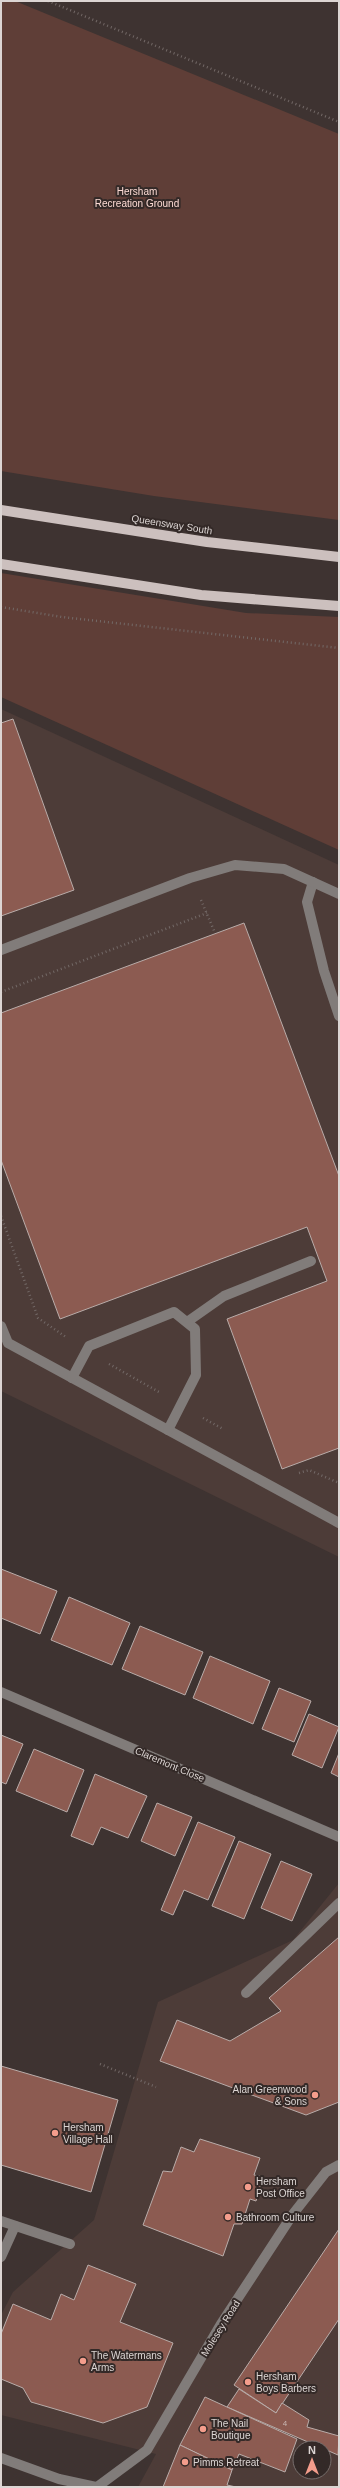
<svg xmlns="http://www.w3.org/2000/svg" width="340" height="2488" viewBox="0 0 340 2488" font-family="Helvetica,sans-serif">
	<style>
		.built { fill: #4d3c38; fill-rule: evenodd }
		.green { fill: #5f3e37 }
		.building { fill: #8c5b51; stroke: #b9aca9 }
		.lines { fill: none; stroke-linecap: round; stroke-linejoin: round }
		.path { stroke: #736967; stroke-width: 2.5; stroke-dasharray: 1 3; stroke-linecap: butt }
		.minor { stroke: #817c7a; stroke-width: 10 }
		.major { stroke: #ccc0be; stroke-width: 10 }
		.poi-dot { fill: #f49d8c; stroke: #332927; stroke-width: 1.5 }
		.labels { text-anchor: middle; stroke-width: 4; stroke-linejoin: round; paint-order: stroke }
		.number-label { font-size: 8px; fill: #c8b6b2 }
		.park-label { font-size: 10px; fill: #fcdad3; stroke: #332927 }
		.street-label { font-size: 10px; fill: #dcd5d3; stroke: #332927 }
		.poi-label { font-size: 10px; fill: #dcd5d3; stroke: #332927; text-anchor: start }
	</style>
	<rect width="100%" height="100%" fill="#3e3331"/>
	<g class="built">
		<path d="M1,709l338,156v692l-338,-166z"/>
		<path d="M339,1883v604h-201l18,-33 -155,-39v-100l12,-23 81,-72 64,-218 135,-62zM300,2448h24v24h-24z"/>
	</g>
	<g class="green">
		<path d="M1,1h14l324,133v386l-185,-24 -153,-25z"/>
		<path d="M1,573l245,40 93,4v233l-338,-153z"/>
	</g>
	<g class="building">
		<path d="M13,719l61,171 -73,26v-193z"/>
		<path d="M244,923l95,253v272l-57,21 -55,-150 100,-38 -20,-54 -247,92 -59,-159v-147z"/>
		<path d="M1,1569l56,22 -17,43 -39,-16z"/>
		<path d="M69,1597l61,26 -18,42 -61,-25z"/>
		<path d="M140,1626l63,26 -18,43 -63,-26z"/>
		<path d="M210,1656l60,25 -17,43 -60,-26z"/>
		<path d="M279,1688l32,13 -17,41 -32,-13z"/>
		<path d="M309,1714l30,13 -17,41 -30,-13z"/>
		<path d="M1,1735l22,9 -17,40 -5,-2z"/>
		<path d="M34,1749l50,21 -17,42 -51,-21z"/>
		<path d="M339,1753v24l-8,-4z"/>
		<path d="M95,1774l52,22 -19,42 -27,-11 -8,18 -22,-9z"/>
		<path d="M157,1803l35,14 -17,39 -34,-15z"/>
		<path d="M198,1822l37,15 -27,63 -24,-10 -11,25 -12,-5z"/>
		<path d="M239,1841l32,13 -27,65 -32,-13z"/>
		<path d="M281,1861l31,13 -20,47 -31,-13z"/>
		<path d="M339,1937v165l-33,13 -146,-54 17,-41 53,21 51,-30 -12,-13z"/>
		<path d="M1,2066l117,34 -27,92 -90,-27z"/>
		<path d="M200,2139l60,19 -6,17 9,2 -7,24 -6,-2 -8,25h-8l-11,32 -80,-31 20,-54 9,1 9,-25 13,5z"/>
		<path d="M339,2229v90l-63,94 -42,-28z"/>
		<path d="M88,2265l48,19 -16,38 53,21 -26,64 -44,16 -72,-21 -8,-14 -22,-9v-45l12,-30 38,16 10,-26 13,6z"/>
		<path d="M239,2389l37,24 6,-10 27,17 -2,7 32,9 -1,19 -111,-48z"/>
		<path d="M205,2397l92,42 -12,33 -46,-18 -7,16 -52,-25z"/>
		<path d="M180,2445l52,25 -5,15 9,2h-73z"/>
	</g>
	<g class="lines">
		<g class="path">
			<path d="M48,1l291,121"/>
			<path d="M1,607l61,10 277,31"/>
			<path d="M201,900l14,33"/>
			<path d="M1,992l206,-79"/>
			<path d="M1,1216l37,102 28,19"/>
			<path d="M109,1364l50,28"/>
			<path d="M203,1418l20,11"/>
			<path d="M299,1473l10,-3 30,13"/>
			<path d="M100,2064l56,23"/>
		</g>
		<g class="minor">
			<path d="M313,882l-6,20 17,69 15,45"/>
			<path d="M1,950l189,-72 45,-13 49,4 55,25"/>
			<path d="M187,1322l37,-26 87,-35"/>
			<path d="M1,1326l7,17 331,180"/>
			<path d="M72,1378l17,-32 85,-34 21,17 1,46 -28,55"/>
			<path d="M1,1692l338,145"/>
			<path d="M246,1993l93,-90"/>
			<path d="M1,2221l69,23"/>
			<path d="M1,2257l14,-31"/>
			<path d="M1,2458l58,21 37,8"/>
			<path d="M97,2487l50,-37 74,-126 72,-110 33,-42 13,-7"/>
		</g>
		<g class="major">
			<path d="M1,510l206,32 132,15"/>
			<path d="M1,564l200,31 138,11"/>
		</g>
	</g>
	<g class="poi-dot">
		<circle cx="315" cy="2095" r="4"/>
		<circle cx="55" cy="2133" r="4"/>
		<circle cx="248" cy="2187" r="4"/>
		<circle cx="228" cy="2217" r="4"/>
		<circle cx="83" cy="2361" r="4"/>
		<circle cx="248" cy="2382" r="4"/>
		<circle cx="203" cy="2429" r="4"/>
		<circle cx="185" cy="2462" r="4"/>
	</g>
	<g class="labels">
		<g class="number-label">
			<text x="285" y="2426">4</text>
		</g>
		<g class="park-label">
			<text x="137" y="195">Hersham<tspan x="137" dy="12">Recreation Ground</tspan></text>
		</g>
		<g class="street-label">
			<text transform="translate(172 524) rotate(9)" y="4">Queensway South</text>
			<text transform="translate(170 1764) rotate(23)" y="4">Claremont Close</text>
			<text transform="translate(220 2328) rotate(-58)" y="4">Molesey Road</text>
		</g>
		<g class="poi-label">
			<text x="307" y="2093" text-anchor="end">Alan Greenwood<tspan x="307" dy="12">&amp; Sons</tspan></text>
			<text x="63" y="2131">Hersham<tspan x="63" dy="12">Village Hall</tspan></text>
			<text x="256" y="2185">Hersham<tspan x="256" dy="12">Post Office</tspan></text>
			<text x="236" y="2221">Bathroom Culture</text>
			<text x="91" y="2359">The Watermans<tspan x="91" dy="12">Arms</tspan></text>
			<text x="256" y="2380">Hersham<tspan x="256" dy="12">Boys Barbers</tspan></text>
			<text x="211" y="2427">The Nail<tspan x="211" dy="12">Boutique</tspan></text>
			<text x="193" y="2466">Pimms Retreat</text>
		</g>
	</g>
	<rect width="340" height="2488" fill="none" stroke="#dcd5d3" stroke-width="4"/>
	<g transform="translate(312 2460)"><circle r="19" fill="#332927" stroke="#776e6c"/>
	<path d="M0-3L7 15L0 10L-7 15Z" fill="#f49d8c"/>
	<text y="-6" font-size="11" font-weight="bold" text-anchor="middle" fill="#dcd5d3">N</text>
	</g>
</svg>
